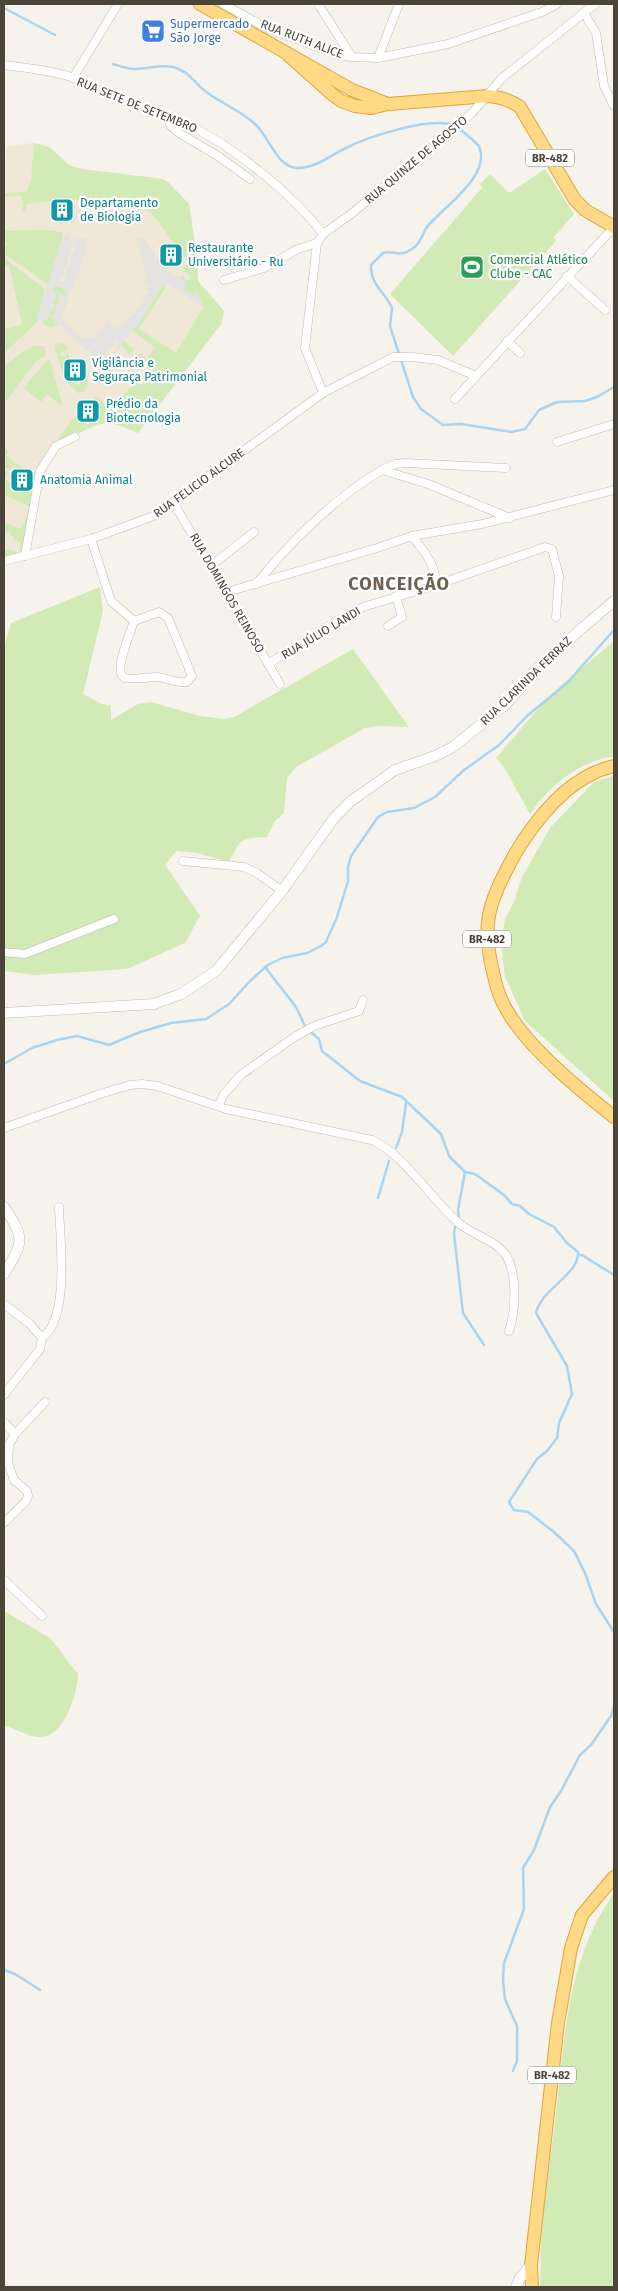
<svg xmlns="http://www.w3.org/2000/svg" width="618" height="2291" viewBox="0 0 618 2291" font-family="'Fira Sans',sans-serif">
	<style>
		.education { fill: #efe8d6 }
		.green { fill: #d2eab5 }
		.parking { fill: #e5e3e0 }
		.lines { fill: none; stroke-linecap: round; stroke-linejoin: round }
		.stream { stroke: #a9d4f2; stroke-width: 2.5 }
		.minor-casing { stroke: #c2bbae; stroke-width: 9 }
		.tertiary-casing { stroke: #c2bbae; stroke-width: 11 }
		.trunk-casing { stroke: #e0a43c; stroke-width: 14 }
		.minor { stroke: #fff; stroke-width: 8 }
		.tertiary { stroke: #fff; stroke-width: 10 }
		.trunk { stroke: #ffd985; stroke-width: 12 }
		.labels { text-anchor: middle; stroke-width: 4.5; stroke-linejoin: round; paint-order: stroke }
		.shield { fill: #fff; stroke: #817c74; stroke-width: 1 }
		.shield-label { font-size: 11px; font-weight: bold; fill: #4b4439 }
		.shop-label { font-size: 12px; fill: #366cbe; stroke: #fff; text-anchor: start }
		.street-label { font-size: 12px; fill: #4b4439; stroke: #fff }
		.culture-label { font-size: 12px; fill: #0d838f; stroke: #fff; text-anchor: start }
		.leisure-label { font-size: 12px; fill: #27864d; stroke: #fff; text-anchor: start }
		.district-label { font-size: 18px; font-weight: bold; letter-spacing: 1px; fill: #6e6250; stroke: #fff }
	</style>
	<rect width="100%" height="100%" fill="#f6f3ec"/>
	<path class="education" d="M34,143l15,4 20,18 13,4 81,10 6,4 20,21 3,15 -15,28 13,16 10,22 24,26 -3,13 -83,109 -28,-11 -14,3 -42,20 -16,28 -18,82 -16,3v-390l3,-22z"/>
	<g class="green">
		<path d="M34,143l15,4 20,18 13,4 81,10 6,4 20,21 8,53 1,24 26,30 -3,13 -83,109c-32,-13 -31,-14 -62,2l-2,-3 -8,4 2,3 -14,6 20,-28 4,-2 7,10 16,-10 -8,-14 3,-5 12,10 7,-8 4,3 15,-18v-4l8,6 10,-13 -31,-26 2,-6 11,9 -3,4 5,5 3,-5 8,6 8,-11 -23,-18 5,-4 26,-41 3,2 -27,42 37,24 27,-45 -6,-16 -2,4 -12,-7 -3,-11 3,-2 4,5 4,-3 -8,-10 6,-5 -38,-51 -35,-9 -20,-3 -32,-1 -38,5v7l-3,1 -1,-16 -18,1v-4l3,1 20,-3 4,-11z"/>
		<path d="M545,169l29,45 -20,23 2,4 -103,115 -63,-62 92,-106 -2,-4 10,-10 19,19z"/>
		<path d="M42,230l20,2 1,3 -15,49 -44,-30 3,-10 -3,-5v-8z"/>
		<path d="M4,258l41,31 -9,34 -32,30v-24l18,-4 -13,-60 -5,1z"/>
		<path d="M54,285l13,5 -1,6 -6,1 -4,14 -4,7 4,8 -6,2 -6,-3 -2,-4 9,-4 -2,-3c4,-10 2,-20 5,-29z"/>
		<path d="M57,343l8,1 2,7h-5l-2,3 3,3 5,-4 4,11 -6,2 1,5 -4,2 -9,-27z"/>
		<path d="M33,346h12l1,9 -10,6 -29,39 -3,-1v-32l18,-15z"/>
		<path d="M47,360h3l12,44 -1,1 -14,-11 -6,8 -17,-14z"/>
		<path d="M86,368l2,13 -3,10 -7,2 -9,-9 -4,-9 3,-1 2,5 5,-1v5l4,2 3,-4 -6,-4 6,-2 1,-5z"/>
		<path d="M4,448l5,3 -3,5 27,19 14,-19 -16,51 -11,48 -16,3v-9l15,3 2,-10 -7,-2v-3l-3,-1v-3l-7,-1v-10l17,7 10,-22 -27,-12v-26l4,3 -3,7 22,13 8,-13 -22,-13 -4,4 -5,-4z"/>
		<path d="M100,587l3,24 -20,83 19,10 9,2v14l27,-16 13,-2 49,14 24,3 10,-2 119,-68 56,78 -31,-1 -13,2 -69,39 -9,11 -3,35 -9,8 -8,16c-28,2 -25,0 -38,25l-32,-9 -21,-2 -11,14 35,51 -15,27 -58,26 -92,6 -31,-4v-324l7,-24z"/>
		<path d="M614,641v115c-36,6 -64,29 -84,58l-25,-45 -9,-11 54,-63z"/>
		<path d="M614,775v326l-89,-80 -20,-44 -4,-34 4,-24 9,-17 8,-25 28,-49 43,-45z"/>
		<path d="M4,1611l46,27 28,36c0,18 -14,63 -37,63 -12,1 -25,-9 -37,-11z"/>
		<path d="M614,1893v394h-74c1,-21 0,-43 2,-64 4,-37 10,-73 14,-109 9,-79 11,-154 58,-221z"/>
	</g>
	<path class="parking" d="M71,233l-3,5 6,6 -3,1 1,3 -3,2 2,3 -3,2v7l-3,2 2,3 -3,2v7l-6,4 9,3 -3,-6 3,-2v-8l3,-2 -2,-2 3,-2 -1,-3 6,-11 -1,-8 11,-1 2,8 -27,72 22,21 12,-2 13,-16 7,7 8,-1 1,-5h3l1,-4h3v-5h4l1,-5h3l1,-4 3,-1 1,-7 6,-3 -3,-4 2,-3 -4,-4 3,-3 -4,-3 3,-3 -4,-3 3,-3 -4,-3 2,-3 -3,-4 2,-2 -3,-2v-11l-4,-3 3,-2 8,4 -1,2 28,35 4,-3 9,8 -3,6 11,7 2,-5 4,15 -32,-23 -3,4 -3,-2 -26,41 -5,4 -14,20 -3,-2 4,-4 -3,-3 -4,6h-3l-3,4 3,21 -9,5 -10,-28 -3,2 -27,-27 -4,2 -4,-9 4,-6v-7l3,-2 -1,-8 3,-1 2,3h3l1,-6 -13,-5 -2,6h5l1,3 -3,1 2,4 -3,1v8l-5,6 2,3 -9,4 -5,-2 26,-84z"/>
	<g class="lines">
		<g class="stream">
			<path d="M4,8l51,27"/>
			<path d="M113,64c7,2 15,5 22,5 12,0 26,-5 38,-2 15,3 24,19 36,27 15,10 31,17 45,29 15,12 22,44 43,45 20,0 32,-12 49,-20 21,-11 83,-31 106,-23 9,4 20,14 27,21 13,30 -37,62 -52,81 -5,7 -6,17 -15,22 -13,9 -17,1 -29,4l-12,12c-1,20 15,28 21,43l-2,18 23,71 8,12 22,16 18,-1 50,8 14,-3 14,-19 18,-8 28,-1 12,-4 17,-10"/>
			<path d="M265,967l31,40 10,21"/>
			<path d="M310,1031l9,8 3,12 38,30 42,16 39,37 8,22 16,16 10,2 29,21 8,9 8,2 9,8 25,13 13,16 11,9c2,22 -37,37 -42,61l31,53 5,28 -13,29 -2,15 -10,13 -10,8 -28,43 5,8 14,2 26,20 20,19 11,22 11,31 18,28"/>
			<path d="M4,1064l28,-16 25,-8 20,-4 32,9 31,-13 31,-9 35,-4 23,-15 21,-23 18,-16 14,-7 25,-5 14,-7 5,-4 11,-25 11,-36v-14l3,-11 27,-39 9,-5 27,-4 21,-11 29,-27 35,-25 28,-29 40,-33 47,-53"/>
			<path d="M396,1148l6,-16 4,-29"/>
			<path d="M378,1198l11,-37"/>
			<path d="M459,1219l-1,-9 7,-38"/>
			<path d="M455,1227l-1,7 9,79 21,32"/>
			<path d="M579,1255h3l32,20"/>
			<path d="M4,1970l11,4 25,16"/>
			<path d="M513,2071l4,-10v-35l-12,-27 -2,-19 1,-17 20,-54 -1,-41 11,-18 16,-43 11,-16 19,-36 11,-10 11,-16 9,-13 3,-10"/>
		</g>
		<g class="minor-casing">
			<g id="minor">
				<path d="M223,4l46,25 70,26 13,2 26,1 70,-14 94,-32 15,-8"/>
				<path d="M318,4l34,53"/>
				<path d="M584,13l12,20 8,53 10,20"/>
				<path d="M378,58l21,-54"/>
				<path d="M4,65c23,3 45,5 67,12 21,8 41,20 63,28 16,6 34,10 50,18 45,20 109,71 139,111"/>
				<path d="M73,78l45,-74"/>
				<path d="M166,116l5,10 8,7 39,23 32,23"/>
				<path d="M567,276l38,34"/>
				<path d="M224,280l40,-12 34,-19 19,-6"/>
				<path d="M507,341l13,12"/>
				<path d="M323,393l-18,-45 12,-105 6,-9 28,-20 109,-90 13,-12 28,-33 94,-75"/>
				<path d="M455,399l159,-172"/>
				<path d="M557,442l57,-18"/>
				<path d="M382,470l13,-6 11,-1 100,5"/>
				<path d="M173,502l107,182"/>
				<path d="M412,536c12,15 24,29 24,49"/>
				<path d="M91,539l20,62 23,20"/>
				<path d="M25,556l15,-85 16,-25 19,-9"/>
				<path d="M4,561l87,-22 68,-25 14,-12 150,-109 70,-36h19l26,3 38,16"/>
				<path d="M212,565l42,-33"/>
				<path d="M256,584c36,-44 77,-85 126,-114l46,14 82,34"/>
				<path d="M227,592l150,-44 35,-12 70,-12 132,-34"/>
				<path d="M159,612l9,6 24,58 -5,6c-11,2 -20,-5 -31,-5 -7,0 -25,3 -31,1 -13,-5 6,-46 9,-57z"/>
				<path d="M388,626l14,-9 -6,-21"/>
				<path d="M268,664l69,-43 26,-14 73,-22 109,-38 7,2 7,27 -3,41"/>
				<path d="M183,861l61,6 13,6 25,18"/>
				<path d="M4,952l21,2 89,-35"/>
				<path d="M218,1106l6,-12 18,-20 51,-36 21,-12 45,-15 4,-11"/>
				<path d="M4,1128l96,-34 30,-9 12,-1 15,2 69,23 146,31c33,15 60,61 88,84 13,11 38,17 47,33 10,18 9,54 2,74"/>
				<path d="M4,1304l26,20 12,14 -2,11 -36,46"/>
				<path d="M42,1338c28,-19 18,-100 17,-131"/>
				<path d="M4,1422l11,12 -6,11 -1,18 6,17 13,11 1,5 -2,5 -22,22"/>
				<path d="M15,1434l30,-32"/>
				<path d="M4,1580l38,36"/>
			</g>
		</g>
		<g class="tertiary-casing">
			<g id="tertiary">
				<path d="M4,1013l150,-9 27,-10 20,-13 15,-10 66,-80 52,-73 17,-17 44,-31 40,-14 18,-9 53,-43 32,-36 43,-39 33,-28"/>
				<path d="M4,1207c21,31 20,35 0,67"/>
				<path d="M516,2287l4,-9 11,-13"/>
			</g>
		</g>
		<g class="trunk-casing">
			<g id="trunk">
				<path d="M200,4l152,86 36,14"/>
				<path d="M288,55l45,40 8,6 14,5 16,2 17,-4 100,-8c13,1 22,4 32,11l55,93 10,10 29,17"/>
				<path d="M614,766c-39,9 -67,40 -89,72 -7,10 -13,21 -19,33 -20,38 -23,59 -13,101 3,15 8,30 16,42 23,37 71,76 105,103"/>
				<path d="M532,2287l-1,-22 27,-242 13,-75 11,-33 32,-38"/>
			</g>
		</g>
		<use href="#minor" class="minor"/>
		<use href="#tertiary" class="tertiary"/>
		<use href="#trunk" class="trunk"/>
	</g>
	<defs>
		<g id="supermarket-square" transform="scale(1.25)"><rect x="-9" y="-9" width="18" height="18" rx="4" fill="#3f7fe0" stroke="#fff"/><path d="M-6-5.5h2.5l.6 2H6L4.5 2H-2.5L-4.4-4H-6ZM-1.5 3.2a1.3 1.3 0 1 0 .1 0ZM3 3.2a1.3 1.3 0 1 0 .1 0Z" fill="#fff"/></g>
		<g id="building-square" transform="scale(1.25)"><rect x="-9" y="-9" width="18" height="18" rx="4" fill="#0f9aa8" stroke="#fff"/><path d="M-4-6H4V6H1V3H-1V6H-4ZM-2.5-4.3h1.7v1.8h-1.7ZM.8-4.3h1.7v1.8H.8ZM-2.5-1h1.7V.8h-1.7ZM.8-1h1.7V.8H.8Z" fill="#fff"/></g>
		<g id="stadium-square" transform="scale(1.25)"><rect x="-9" y="-9" width="18" height="18" rx="4" fill="#2e9e5b" stroke="#fff"/><path d="M0-5a6.5 5 0 1 0 0 10a6.5 5 0 1 0 0-10ZM-3.5-1.8h7v3.6h-7Z" fill="#fff"/></g>
	</defs>
	<g fill-rule="evenodd">
		<use href="#supermarket-square" x="153" y="31"/>
		<use href="#building-square" x="62" y="210"/>
		<use href="#building-square" x="171" y="255"/>
		<use href="#stadium-square" x="472" y="267"/>
		<use href="#building-square" x="75" y="370"/>
		<use href="#building-square" x="88" y="411"/>
		<use href="#building-square" x="22" y="480"/>
	</g>
	<g class="labels">
		<g class="shield">
			<rect x="526" y="149.5" width="48" height="17" rx="4"/>
			<rect x="463" y="930.5" width="48" height="17" rx="4"/>
			<rect x="528" y="2066.5" width="48" height="17" rx="4"/>
		</g>
		<g class="shield-label">
			<text x="550" y="162">BR-482</text>
			<text x="487" y="943">BR-482</text>
			<text x="552" y="2079">BR-482</text>
		</g>
		<g class="shop-label">
			<text x="170" y="28">Supermercado<tspan x="170" dy="14">São Jorge</tspan></text>
		</g>
		<g class="street-label">
			<text transform="translate(302 39) rotate(21)" y="4">RUA RUTH ALICE</text>
			<text transform="translate(137 105) rotate(22)" y="4">RUA SETE DE SETEMBRO</text>
			<text transform="translate(416 160) rotate(-40)" y="4">RUA QUINZE DE AGOSTO</text>
			<text transform="translate(199 483) rotate(-36)" y="4">RUA FELICIO ALCURE</text>
			<text transform="translate(227 593) rotate(60)" y="4">RUA DOMINGOS REINOSO</text>
			<text transform="translate(321 633) rotate(-31)" y="4">RUA JÚLIO LANDI</text>
			<text transform="translate(526 681) rotate(-44)" y="4">RUA CLARINDA FERRAZ</text>
		</g>
		<g class="culture-label">
			<text x="80" y="207">Departamento<tspan x="80" dy="14">de Biologia</tspan></text>
			<text x="188" y="252">Restaurante<tspan x="188" dy="14">Universitário - Ru</tspan></text>
			<text x="92" y="367">Vigilância e<tspan x="92" dy="14">Seguraça Patrimonial</tspan></text>
			<text x="106" y="408">Prédio da<tspan x="106" dy="14">Biotecnologia</tspan></text>
			<text x="40" y="484">Anatomia Animal</text>
		</g>
		<g class="leisure-label">
			<text x="490" y="264">Comercial Atlético<tspan x="490" dy="14">Clube - CAC</tspan></text>
		</g>
		<g class="district-label">
			<text x="399" y="590">CONCEIÇÃO</text>
		</g>
	</g>
	<rect width="618" height="2291" fill="none" stroke="#4b4439" stroke-width="10"/>
</svg>
